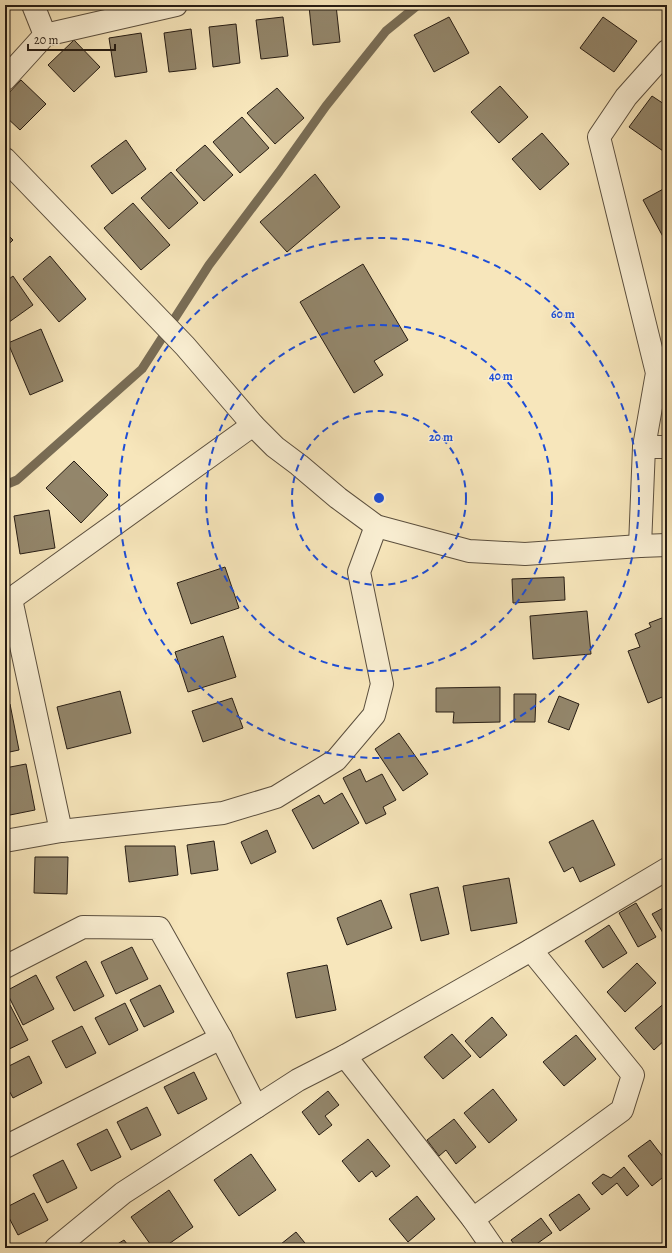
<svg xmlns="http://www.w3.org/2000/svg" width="672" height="1253" viewBox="0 0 672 1253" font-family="Alegreya,serif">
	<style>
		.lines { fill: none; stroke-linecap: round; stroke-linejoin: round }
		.stream { stroke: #796d56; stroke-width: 9 }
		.building { fill: #93866b; stroke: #271d14 }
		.street-casing { stroke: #5b4f3e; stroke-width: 24 }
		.street { stroke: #faefd3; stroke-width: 22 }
		.ring { fill: none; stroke: #1d4ed8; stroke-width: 2; stroke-dasharray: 7 5 }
		.centre { fill: #1d4ed8; stroke: #faefd3; stroke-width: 2 }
		.ring-label { font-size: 12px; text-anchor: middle; font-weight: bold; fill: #1d4ed8; stroke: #faefd3; stroke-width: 3; stroke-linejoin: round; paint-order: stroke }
	</style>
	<rect width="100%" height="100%" fill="#f7e6bb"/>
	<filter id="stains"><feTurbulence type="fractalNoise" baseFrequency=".005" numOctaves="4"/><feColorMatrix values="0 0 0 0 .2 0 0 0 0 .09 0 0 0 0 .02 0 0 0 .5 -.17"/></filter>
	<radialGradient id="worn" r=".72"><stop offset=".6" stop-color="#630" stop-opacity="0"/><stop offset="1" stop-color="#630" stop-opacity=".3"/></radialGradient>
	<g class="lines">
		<path class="stream" d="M5,485l12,-5 125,-111 67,-104 70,-93 47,-66 60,-75 32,-26"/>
	</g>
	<g class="building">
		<path d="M318,5h18l4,37 -27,3 -4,-39z"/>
		<path d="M283,17l5,39 -27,3 -5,-39z"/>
		<path d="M449,17l20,36 -35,19 -20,-37z"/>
		<path d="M603,17l34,24 -23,31 -34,-24z"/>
		<path d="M236,24l4,39 -27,4 -4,-40z"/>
		<path d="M191,29l5,40 -27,3 -5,-39z"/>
		<path d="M141,33l6,39 -32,5 -6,-39z"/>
		<path d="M74,40l26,27 -26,25 -26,-27z"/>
		<path d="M21,80l25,24 -26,26 -15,-14v-19z"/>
		<path d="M500,86l28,31 -29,26 -28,-31z"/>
		<path d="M277,88l27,30 -29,26 -28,-31z"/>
		<path d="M652,96l15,10v39l-4,6 -34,-24z"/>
		<path d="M242,117l27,31 -29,25 -27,-31z"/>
		<path d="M542,133l27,31 -29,26 -28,-31z"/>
		<path d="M126,140l20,29 -34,25 -21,-28z"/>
		<path d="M205,145l28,30 -29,26 -28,-31z"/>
		<path d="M171,172l27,31 -29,26 -28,-31z"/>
		<path d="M315,174l25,33 -53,45 -27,-30z"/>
		<path d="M667,187v57l-24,-44z"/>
		<path d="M133,203l37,42 -29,25 -37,-42z"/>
		<path d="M5,232l8,8 -8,8z"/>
		<path d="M50,256l36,43 -27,23 -36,-43z"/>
		<path d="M363,264l45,76 -34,21 9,14 -29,18 -54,-91z"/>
		<path d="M13,276l20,29 -28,20v-43z"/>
		<path d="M41,329l22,52 -33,14 -22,-52z"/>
		<path d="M74,461l34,34 -27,28 -35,-35z"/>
		<path d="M667,467v24l-4,-23z"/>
		<path d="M49,510l6,38 -35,6 -6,-38z"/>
		<path d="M225,567l14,41 -48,16 -14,-41z"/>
		<path d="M564,577l1,23 -52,3 -1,-24z"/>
		<path d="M587,611l4,43 -58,5 -3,-43z"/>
		<path d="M667,616v79l-19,8 -20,-52 12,-4 -5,-13 16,-7 -2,-4z"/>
		<path d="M223,636l13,41 -48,15 -13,-40z"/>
		<path d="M500,687v35l-47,1 1,-11h-18v-24z"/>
		<path d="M120,691l11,42 -64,16 -10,-42z"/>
		<path d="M514,694h22l-1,28h-21z"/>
		<path d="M559,696l20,8 -10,26 -21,-8z"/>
		<path d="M232,698l11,30 -40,14 -11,-31z"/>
		<path d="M10,704l9,46 -14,3v-48z"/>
		<path d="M399,733l29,41 -25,17 -28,-42z"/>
		<path d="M26,764l9,46 -30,6v-48z"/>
		<path d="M360,769l6,13 16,-8 14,26 -13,7 3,7 -20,10 -23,-46z"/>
		<path d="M342,793l17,30 -46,26 -21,-39 27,-15 5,9z"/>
		<path d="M593,820l22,45 -35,17 -7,-15 -9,5 -15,-30z"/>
		<path d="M267,830l9,22 -25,12 -10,-22z"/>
		<path d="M214,841l4,29 -27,4 -4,-29z"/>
		<path d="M125,846h50l3,29 -49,7z"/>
		<path d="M35,857h33l-1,37 -33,-1z"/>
		<path d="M509,878l8,45 -46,8 -8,-45z"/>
		<path d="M438,887l11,47 -28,7 -11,-47z"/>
		<path d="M381,900l11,28 -45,17 -10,-27z"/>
		<path d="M636,903l20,34 -18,10 -19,-34z"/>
		<path d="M667,906v34l-15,-26z"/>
		<path d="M609,925l18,28 -24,15 -18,-27z"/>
		<path d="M132,947l16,32 -32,15 -15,-32z"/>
		<path d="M86,961l18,35 -30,15 -18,-34z"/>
		<path d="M637,963l19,20 -31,29 -18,-20z"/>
		<path d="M327,965l9,45 -40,8 -9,-45z"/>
		<path d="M36,975l18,34 -31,16 -17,-34z"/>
		<path d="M160,985l14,27 -30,15 -14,-27z"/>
		<path d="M667,1001v37l-13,12 -19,-22z"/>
		<path d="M125,1003l13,27 -29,15 -14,-27z"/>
		<path d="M10,1005l18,35 -23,11v-43z"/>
		<path d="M492,1017l15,18 -27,23 -15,-17z"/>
		<path d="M82,1026l14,27 -30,15 -14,-27z"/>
		<path d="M452,1034l19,22 -28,23 -19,-22z"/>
		<path d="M576,1035l20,24 -32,27 -21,-24z"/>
		<path d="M29,1056l13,27 -29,15 -8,-15v-15z"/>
		<path d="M194,1072l13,27 -29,15 -14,-27z"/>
		<path d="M493,1089l24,31 -28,23 -25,-30z"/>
		<path d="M328,1091l11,14 -14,11 7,9 -13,10 -17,-23z"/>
		<path d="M147,1107l14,28 -30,15 -14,-28z"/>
		<path d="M454,1119l22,28 -20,17 -10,-14 -7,6 -12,-16z"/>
		<path d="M107,1129l14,28 -30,14 -14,-27z"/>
		<path d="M368,1139l22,27 -14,11 -4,-6 -13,11 -17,-21z"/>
		<path d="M650,1140l17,22v12l-15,12 -24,-30z"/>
		<path d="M251,1154l25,36 -37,26 -25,-36z"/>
		<path d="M63,1160l14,28 -30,15 -14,-28z"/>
		<path d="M624,1167l15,19 -12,10 -10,-13 -15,12 -10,-12 11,-9 8,4z"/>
		<path d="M169,1190l24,37 -30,21h-10l-22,-31z"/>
		<path d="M34,1193l14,27 -30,15 -13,-25v-2z"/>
		<path d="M579,1194l11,15 -30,22 -11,-16z"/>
		<path d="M417,1196l18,23 -27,23 -19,-23z"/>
		<path d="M541,1218l11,15 -21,15h-14l-6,-8z"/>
		<path d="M296,1232l13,16h-33z"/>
		<path d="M124,1240l6,8h-19z"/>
	</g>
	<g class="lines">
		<g class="street-casing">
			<g id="street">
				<path d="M33,5l12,30"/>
				<path d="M5,79l40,-44 131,-30"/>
				<path d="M5,159l180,187 68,79 22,22 24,18 39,33 38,28 93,25 56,3 115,-8 27,-1"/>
				<path d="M644,447h23"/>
				<path d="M640,546l4,-99 13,-74 -58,-236 27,-40 41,-46"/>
				<path d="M11,599l50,232"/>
				<path d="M5,600l6,-1 242,-174"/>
				<path d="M5,841l56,-10 162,-18 53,-16 60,-37 38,-45 8,-31 -23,-112 17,-46"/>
				<path d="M5,967l78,-40 76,1 62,110 35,69"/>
				<path d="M345,1056l128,163 20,29"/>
				<path d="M5,1147l216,-109"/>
				<path d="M473,1219l149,-109 11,-35 -102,-125"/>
				<path d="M56,1248l67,-55 175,-113 47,-24 186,-106 136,-81"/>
			</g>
		</g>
		<use href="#street" class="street"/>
	</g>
	<g class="ring">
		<circle cx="379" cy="498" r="87"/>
		<circle cx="379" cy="498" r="173"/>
		<circle cx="379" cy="498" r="260"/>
	</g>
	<circle cx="379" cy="498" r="6" class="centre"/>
	<g class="ring-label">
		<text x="563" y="318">60 m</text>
		<text x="501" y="380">40 m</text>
		<text x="441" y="441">20 m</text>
	</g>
	<rect width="672" height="1253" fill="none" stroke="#f7e6bb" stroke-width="20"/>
	<rect x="6" y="6" width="660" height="1241" fill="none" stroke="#271d14" stroke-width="2"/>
	<rect x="10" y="10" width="652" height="1233" fill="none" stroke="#271d14"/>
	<path d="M28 44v6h87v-6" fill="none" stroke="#271d14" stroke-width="2"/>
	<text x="34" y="44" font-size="12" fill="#271d14" stroke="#faefd3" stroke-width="3" paint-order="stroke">20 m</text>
	<rect width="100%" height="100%" filter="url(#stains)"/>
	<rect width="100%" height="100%" fill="url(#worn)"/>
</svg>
